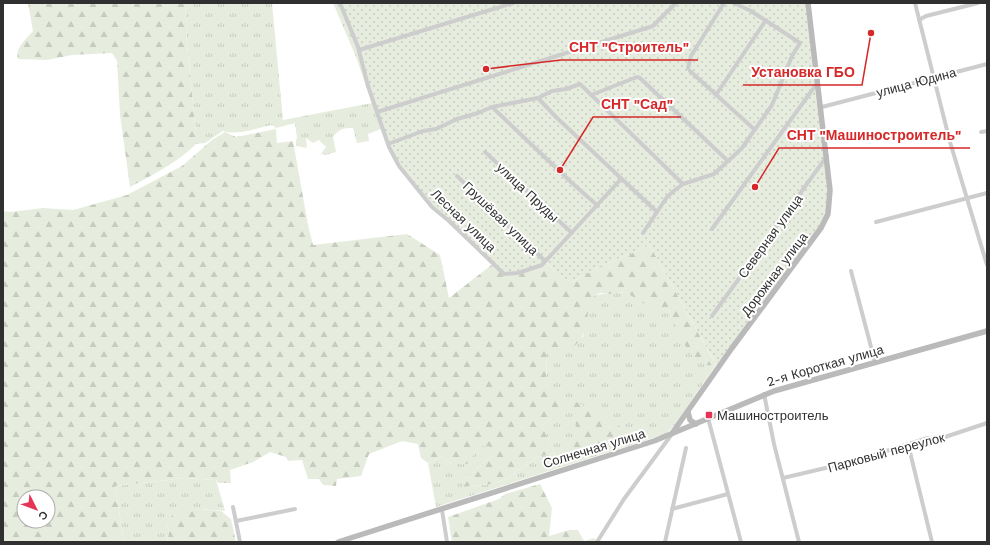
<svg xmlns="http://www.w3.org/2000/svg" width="990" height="545" viewBox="0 0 990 545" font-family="'Work Sans',sans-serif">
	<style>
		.grass { fill: url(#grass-tufts) }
		.forest { fill: url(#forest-firs); fill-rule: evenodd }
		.garden { fill: url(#garden-dots) }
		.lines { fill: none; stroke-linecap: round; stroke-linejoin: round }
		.street { stroke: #cdcdcd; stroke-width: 4 }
		.secondary { stroke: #bababa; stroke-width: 5.5 }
		.poi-dot { fill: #e53455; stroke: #fff; stroke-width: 1.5 }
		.labels { text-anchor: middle; stroke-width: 4; stroke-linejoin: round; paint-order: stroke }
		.street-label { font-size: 13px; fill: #303030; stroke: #fff }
		.poi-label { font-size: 13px; fill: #303030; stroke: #fff; text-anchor: start }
		.leader { fill: none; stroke: #d62828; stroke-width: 1.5 }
		.callout-dot { fill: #d62828; stroke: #fff; stroke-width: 1.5 }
		.callout-label { font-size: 14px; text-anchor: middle; font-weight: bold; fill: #d62828; stroke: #fff; stroke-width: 4; stroke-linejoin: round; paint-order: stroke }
	</style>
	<defs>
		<pattern id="grass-tufts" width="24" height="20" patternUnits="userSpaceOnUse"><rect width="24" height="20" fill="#e7edde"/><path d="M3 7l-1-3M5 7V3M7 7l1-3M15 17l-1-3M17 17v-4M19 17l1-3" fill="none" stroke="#c6ccbf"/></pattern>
		<pattern id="forest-firs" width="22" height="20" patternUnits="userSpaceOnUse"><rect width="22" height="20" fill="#e7edde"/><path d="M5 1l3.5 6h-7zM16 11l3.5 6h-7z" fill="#c6ccbf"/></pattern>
		<pattern id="garden-dots" width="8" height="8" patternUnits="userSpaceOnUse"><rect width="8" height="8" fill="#e7edde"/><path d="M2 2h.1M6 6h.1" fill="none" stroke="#c6ccbf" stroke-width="1.8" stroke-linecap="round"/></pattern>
	</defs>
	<rect width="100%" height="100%" fill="#fff"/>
	<g class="grass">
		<path d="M185,3h87l11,117 89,-17 -16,-46 -23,-54h6l18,44 24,82 -13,5 1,7 -12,2 -4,-15c-10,0 -14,1 -20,9l3,15 -11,3 -4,-1 5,-7 -7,-7 -6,3 -7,-5 1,10 -11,-2v-6l1,-2 -2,-15 -19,5 -4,-3c-17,3 -32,11 -49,6l-18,12 -9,1v-11l-9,-88z"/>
		<path d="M625,292l28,16 16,2 17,37 24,19 6,-1 -41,60 -8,8 -14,5 -217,69 -8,-44 13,-6 11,7 29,-19 10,2v9l-24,22 -4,9 30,-3 18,-8 26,-19 18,-4 -13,-27 19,-19 -15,-23 1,-35 36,-12 6,-39c12,-6 23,-4 36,-6z"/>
		<path d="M185,478l31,2 9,31 -26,-2 -32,15 2,9 -2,9h-43l-9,-56z"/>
	</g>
	<g class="forest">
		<path d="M28,3h157l2,42 9,88v11c-19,19 -42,30 -66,43l-10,-72 -3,-54 -5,-8 -40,2 -25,5 -29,-1c-3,-11 8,-20 15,-28z"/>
		<path d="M276,129l1,14 16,-2 15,84 5,20 94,-11 33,21 9,43 45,-35 51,-2 18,17 9,4 28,-16 40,-16 9,-6 67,121c-26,6 -39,-37 -47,-55l-16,-1 -28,-17 -16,2 -9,-1 -11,5c-1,19 -2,48 -24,52 -8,2 -11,3 -18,0l-1,34 16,23 -20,19 13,27 -18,4 -26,19 -18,8 -31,3 5,-9 24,-22v-9l-10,-2 -14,19h-15l-11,-7 -13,6 -7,-5 -3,-14 -16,-3 -33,13 -8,22 -24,3 -1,7 -13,-1 -4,-6h-11l-6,-19 -14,1 -2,-4 -16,-5 -17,10 -23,8 1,13h-13l-2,-3 -31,-2 -70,8 9,56h-121v-331l7,1 33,-4 30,2 54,-15 55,-29 30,-26 13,-8 11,5zM24,497h24v24h-24z"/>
		<path d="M574,401l42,21 7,9 -4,7 -32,12 -14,-2c-1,-7 3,-12 3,-18 0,-10 -4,-18 -2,-29z"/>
		<path d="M540,484l12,24 -3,28 20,-6h9l6,11 10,-3 5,4h-147l-4,-25 51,-18 6,-5z"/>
		<path d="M199,509l22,2 10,8 5,23h-69l2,-9 -2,-9 7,-12z"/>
	</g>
	<path class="garden" d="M340,3h468l19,153 1,58 -110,154 -69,-124 -9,6 -40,16 -28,16 -9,-4 -18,-17 -13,9 -28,4 -72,-67 -33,-41 -20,-48 -21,-71z"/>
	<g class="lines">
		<g class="street">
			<path d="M340,3l18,44 10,39 21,61 10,19 33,41 17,14 55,53 14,-1 24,-8 79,-86"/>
			<path d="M915,3l35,139 37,123"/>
			<path d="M919,20l7,-4 52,-13"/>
			<path d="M359,50l154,-47"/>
			<path d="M688,68l3,-12 33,-53"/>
			<path d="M690,71l65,59"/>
			<path d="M591,95l46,-18 3,1 88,83"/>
			<path d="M716,95l50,-75"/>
			<path d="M538,98l18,19 101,95"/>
			<path d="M492,107l80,76 26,23"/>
			<path d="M822,107l165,-43"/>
			<path d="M377,112l276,-86 23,-23"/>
			<path d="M981,132l6,-1"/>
			<path d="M388,144l35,-13 13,-2 21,-10 21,-6 14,-6 46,-9 14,-7 14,-2 14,-5 103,100"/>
			<path d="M485,152l87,81"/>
			<path d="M457,176l88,85"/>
			<path d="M876,222l111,-29"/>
			<path d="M712,229l106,-147"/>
			<path d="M643,233l24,-36 8,-7 8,-6 31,-10 28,-26 30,-43 20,-49 8,-13 -49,-32 -17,-8"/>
			<path d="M851,271l24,91"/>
			<path d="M712,316l115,-160"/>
			<path d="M764,394l10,50 25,98"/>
			<path d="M708,418l33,124"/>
			<path d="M908,444l24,98"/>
			<path d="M783,478l68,-16 77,-24 17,-1 42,-14"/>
			<path d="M233,507l7,35"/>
			<path d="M672,509l56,-15"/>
			<path d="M442,510l5,32"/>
			<path d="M236,521l59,-12"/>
			<path d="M597,542l27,-43 48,-65"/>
			<path d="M665,542l21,-94"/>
		</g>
		<g class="secondary">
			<path d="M688,412l2,8 6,4"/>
			<path d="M673,432l59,-84 89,-120 7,-14 2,-24 -22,-187"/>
			<path d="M338,542l316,-101 120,-50 213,-60"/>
		</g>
	</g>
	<rect class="poi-dot" x="705" y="411" width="8" height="8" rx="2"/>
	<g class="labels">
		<g class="street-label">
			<text transform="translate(916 82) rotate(-15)" y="5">улица Юдина</text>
			<text transform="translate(528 192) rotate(43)" y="5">улица Пруды</text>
			<text transform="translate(501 218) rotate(44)" y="5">Грушёвая улица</text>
			<text transform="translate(464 220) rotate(44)" y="5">Лесная улица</text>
			<text transform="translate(770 236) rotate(-54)" y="5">Северная улица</text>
			<text transform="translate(774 274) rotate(-53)" y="5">Дорожная улица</text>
			<text transform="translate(825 365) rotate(-16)" y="5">2-я Короткая улица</text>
			<text transform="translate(594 448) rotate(-17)" y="5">Солнечная улица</text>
			<text transform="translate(886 452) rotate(-15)" y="5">Парковый переулок</text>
		</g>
		<g class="poi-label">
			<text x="717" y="420">Машиностроитель</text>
		</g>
	</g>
	<path class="leader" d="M486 69L561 60H698M871 33L862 85H743M560 170L593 117H681M755 187L779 148H970"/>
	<g class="callout-dot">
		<circle cx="486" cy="69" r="4"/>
		<circle cx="871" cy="33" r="4"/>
		<circle cx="560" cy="170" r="4"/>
		<circle cx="755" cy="187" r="4"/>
	</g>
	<g class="callout-label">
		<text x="629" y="52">СНТ "Строитель"</text>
		<text x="803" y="77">Установка ГБО</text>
		<text x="637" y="109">СНТ "Сад"</text>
		<text x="874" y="140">СНТ "Машиностроитель"</text>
	</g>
	<rect width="990" height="545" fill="none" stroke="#303030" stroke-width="8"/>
	<g transform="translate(36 509) rotate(132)"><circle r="19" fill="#ffffff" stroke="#acacac"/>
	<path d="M0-3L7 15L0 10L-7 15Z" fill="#e53455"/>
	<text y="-6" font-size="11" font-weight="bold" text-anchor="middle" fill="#303030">С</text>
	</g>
</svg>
